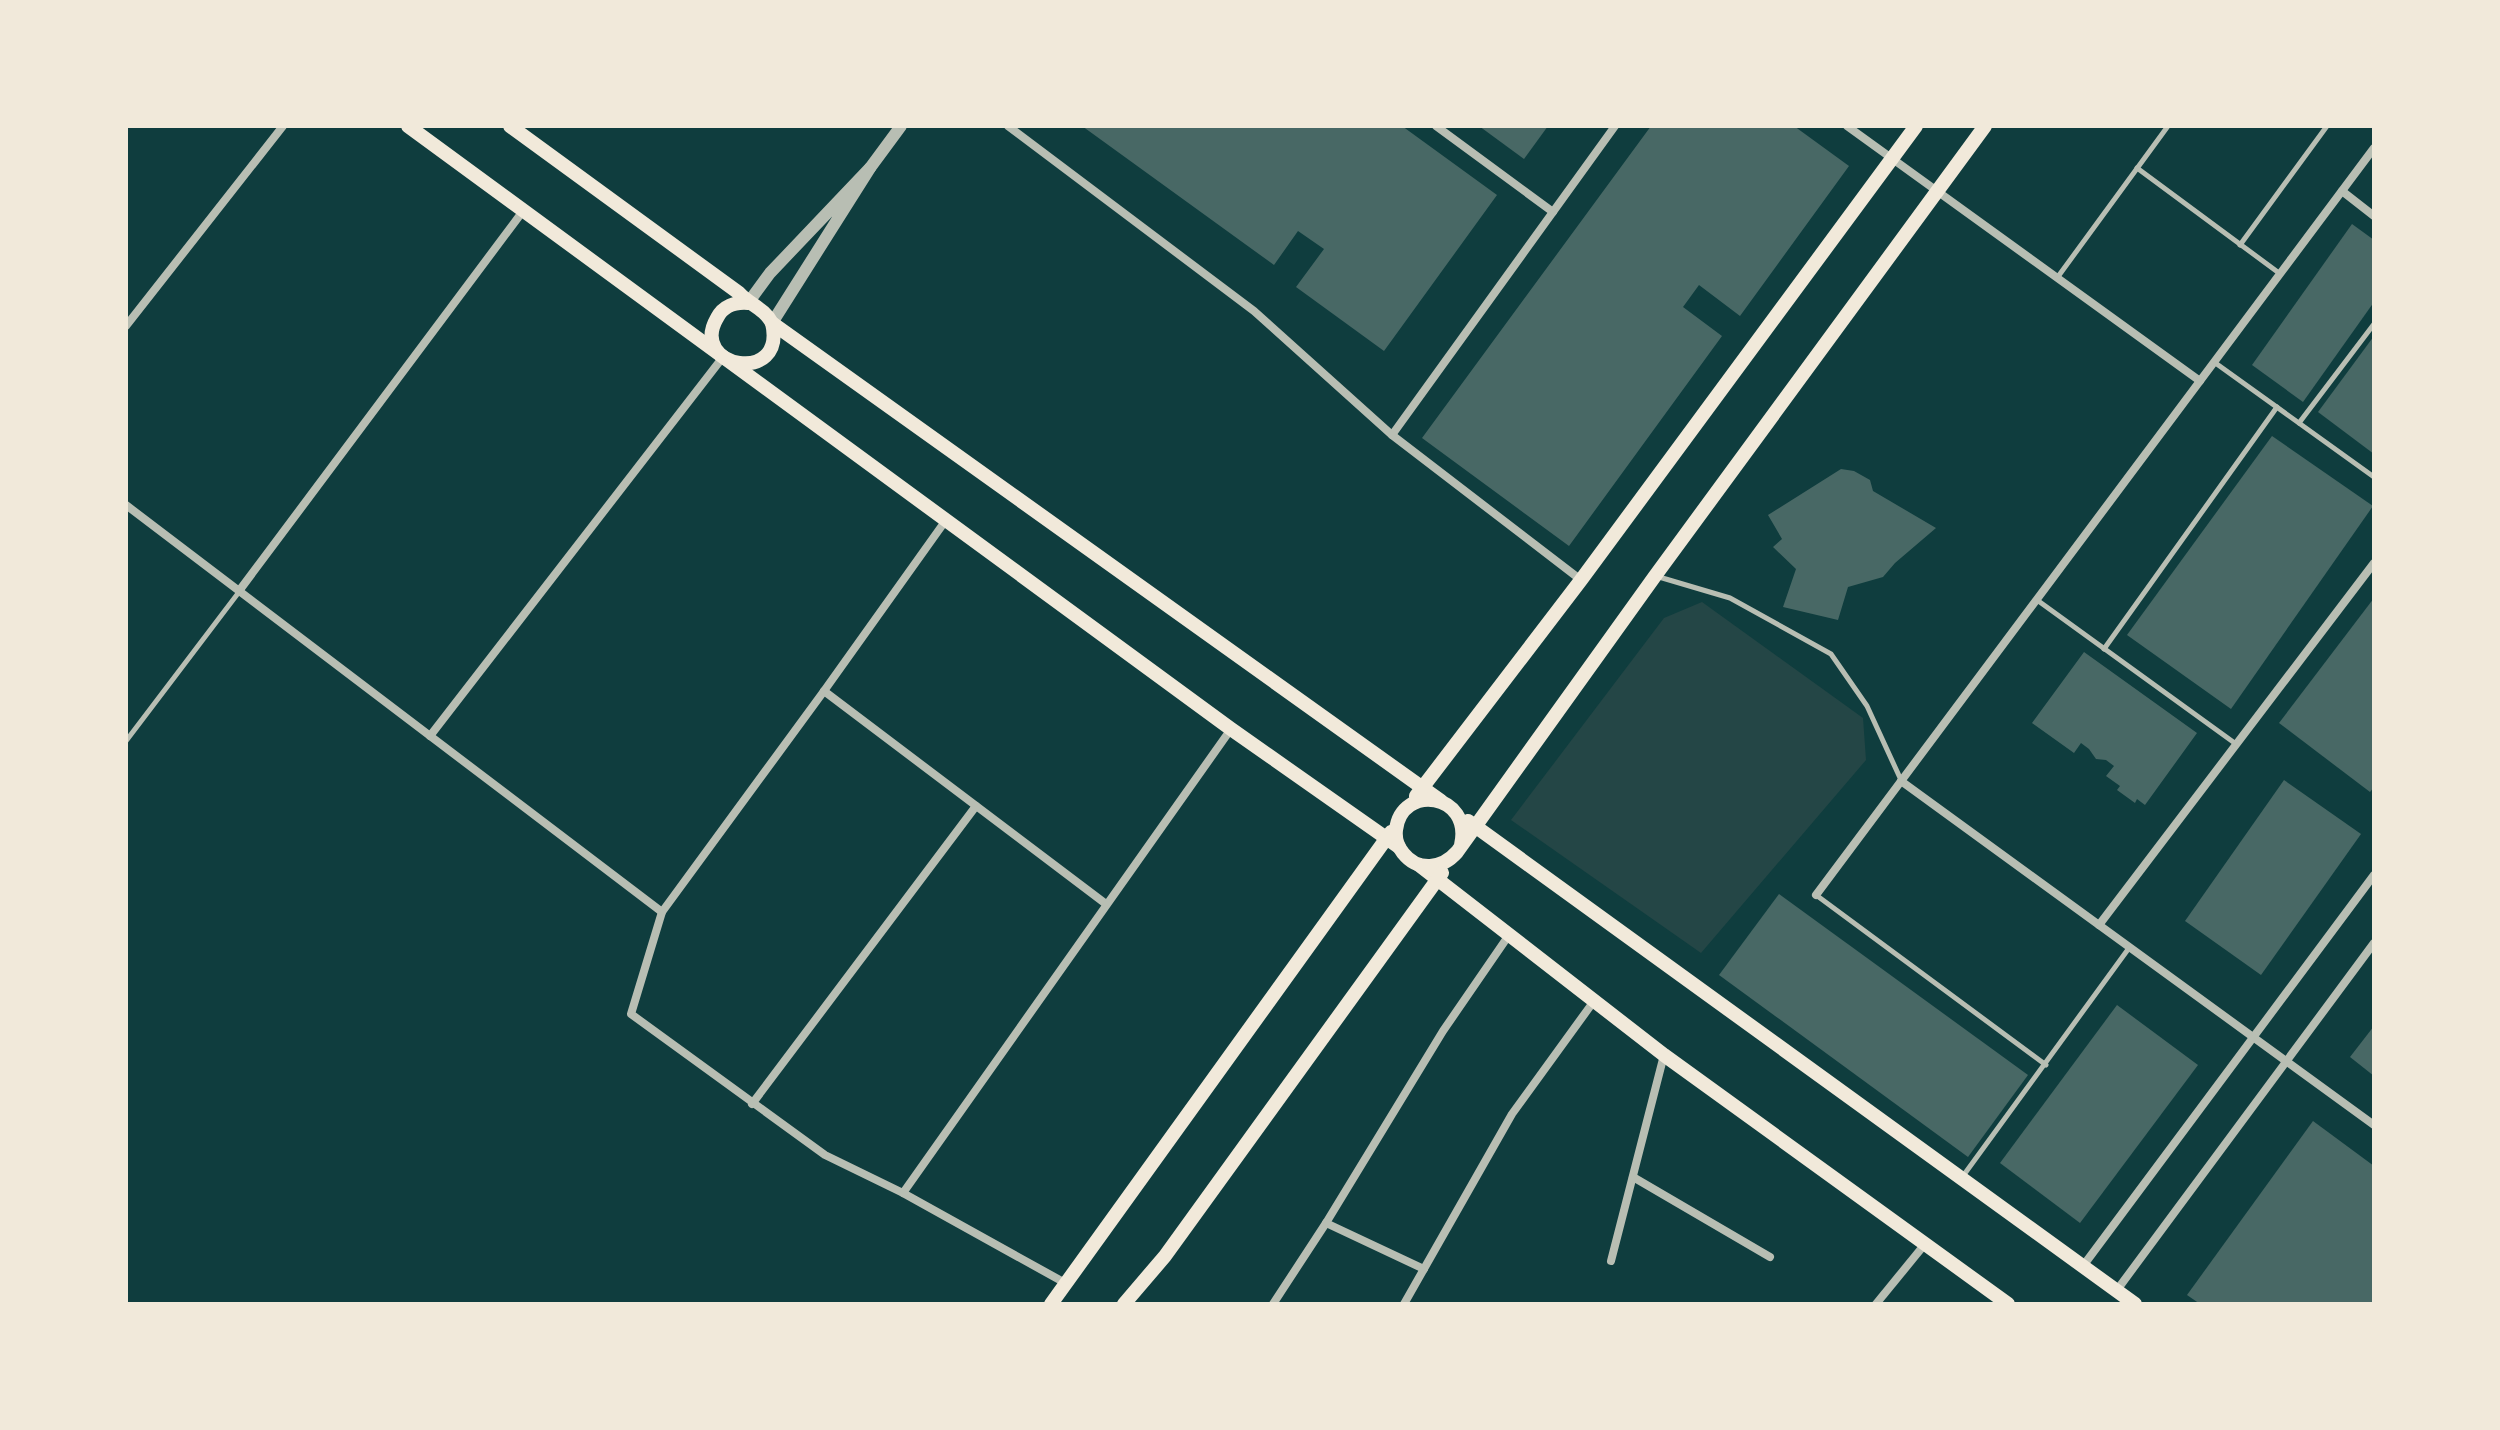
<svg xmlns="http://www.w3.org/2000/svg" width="2500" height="1430" viewBox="0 0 2500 1430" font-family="'Open Sans',sans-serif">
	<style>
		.green { fill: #244646 }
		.building { fill: #486865 }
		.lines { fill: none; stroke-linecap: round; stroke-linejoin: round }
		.service { stroke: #b8beb3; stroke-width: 5 }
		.minor { stroke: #b8beb3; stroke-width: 8 }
		.tertiary { stroke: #b8beb3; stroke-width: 12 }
		.secondary { stroke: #f1e9da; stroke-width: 14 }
	</style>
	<rect width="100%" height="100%" fill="#0f3d3e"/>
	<path class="green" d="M1702,602l161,116 3,42 -165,193 -190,-133 153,-202z"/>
	<g class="building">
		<path d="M1082,126h320l95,69 -113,156 -88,-64 28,-38 -26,-18 -24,34z"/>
		<path d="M1479,126h69l-24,33z"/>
		<path d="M1651,126h143l55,40 -109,150 -41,-31 -16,22 39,29 -153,210 -147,-108z"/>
		<path d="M2352,224l22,16v62l-71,100 -51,-37z"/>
		<path d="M2374,336v118l-56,-42z"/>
		<path d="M2272,436l101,70 -142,203 -104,-74z"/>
		<path d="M1841,469l13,2 16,9 3,11 63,37 -41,35 -12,14 -35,10 -10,33 -55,-13 13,-38 -23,-22 9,-8 -14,-24z"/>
		<path d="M2374,598v189l-4,5 -91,-69z"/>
		<path d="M2084,652l113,81 -52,72 -8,-6 -2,4 -18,-13 3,-4 -14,-10 8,-10 -8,-6 -10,-1 -7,-10 -8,-6 -7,10 -42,-30z"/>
		<path d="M2284,780l77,54 -100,141 -76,-54z"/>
		<path d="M1779,894l249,181 -60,82 -249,-182z"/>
		<path d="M2117,1005l81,60 -118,158 -80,-60z"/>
		<path d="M2374,1026v50l-24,-19z"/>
		<path d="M2313,1121l61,45v138h-174l-13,-9z"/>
	</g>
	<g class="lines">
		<g class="service">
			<path d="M2137,168l142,105"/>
			<path d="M2240,245l87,-119"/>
			<path d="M2057,278l111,-152"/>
			<path d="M2214,362l160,115"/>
			<path d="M2299,423l75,-99"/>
			<path d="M1659,577l71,21 101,56 36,52 34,74"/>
			<path d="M2037,600l199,144"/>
			<path d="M2104,649l173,-242"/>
			<path d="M126,741l113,-149"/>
			<path d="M1816,895l230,170"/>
			<path d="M1963,1176l166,-228"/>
		</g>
		<g class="minor">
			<path d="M1008,126l246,185 138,124 189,145"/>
			<path d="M1436,126l117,86"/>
			<path d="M1847,126l353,255"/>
			<path d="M2342,191l32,25"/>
			<path d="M126,326l157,-200"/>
			<path d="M1392,435l223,-309"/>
			<path d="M126,505l536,407"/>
			<path d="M946,520l-122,171 -162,221 -31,102 194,141 78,38 164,91"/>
			<path d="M239,591l284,-380"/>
			<path d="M824,691l282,213"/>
			<path d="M430,736l293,-379"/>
			<path d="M1901,781l473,344"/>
			<path d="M1816,895l558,-747"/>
			<path d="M2099,925l275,-362"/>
			<path d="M752,1104l224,-298"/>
			<path d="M1633,1177l137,80"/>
			<path d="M903,1193l328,-464"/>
			<path d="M1326,1223l98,46"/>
			<path d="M1611,1261l53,-206"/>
			<path d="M2083,1266l291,-391"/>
			<path d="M2117,1290l257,-347"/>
			<path d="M1273,1304l53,-81 117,-192 66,-96"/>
			<path d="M1404,1304l108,-190 82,-113"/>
			<path d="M1876,1304l49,-60"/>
		</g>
		<g class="tertiary">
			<path d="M870,168l31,-42"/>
			<path d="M748,303l22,-30 100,-105 -98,155"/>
		</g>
		<g class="secondary">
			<path d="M408,126l823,603 168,118"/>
			<path d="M510,126l229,167c11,12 25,15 33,30l669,478"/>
			<path d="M748,303c-13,-1 -25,3 -31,15 -29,50 70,68 55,5"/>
			<path d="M1416,796l165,-216 335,-454"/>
			<path d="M1468,821l667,483"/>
			<path d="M1461,845c12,-52 -60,-62 -65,-15 -1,8 2,17 7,23 15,19 39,16 54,-1l198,-276 330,-450"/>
			<path d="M1419,865l245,190 344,249"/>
			<path d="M1051,1304l340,-472"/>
			<path d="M1124,1304l41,-48 277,-383"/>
		</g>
	</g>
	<rect width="2500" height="1430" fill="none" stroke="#f1e9da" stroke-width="256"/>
</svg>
